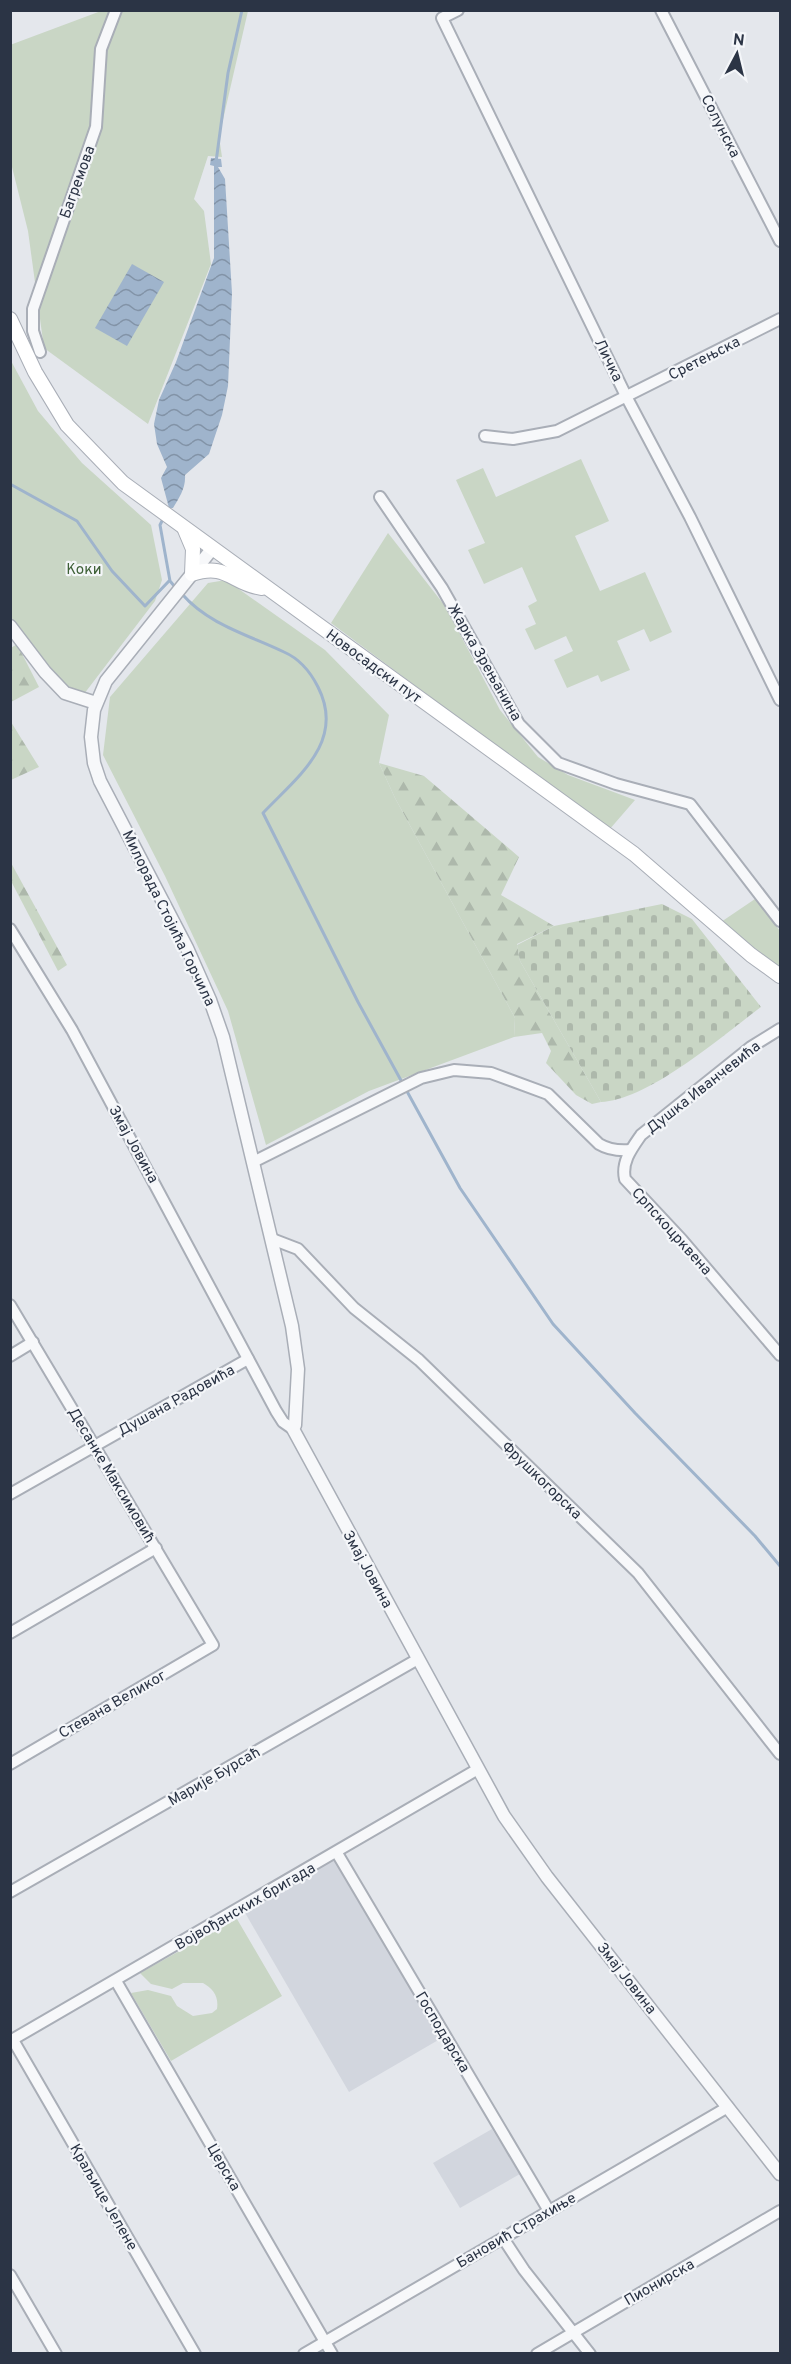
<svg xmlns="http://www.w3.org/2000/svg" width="791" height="2364" viewBox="0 0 791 2364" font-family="Overpass,sans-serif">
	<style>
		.built { fill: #d2d6de }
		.green { fill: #c9d6c5 }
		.forest { fill: url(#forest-firs) }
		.cemetery { fill: url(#cemetery-stones) }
		.water { fill: url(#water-waves) }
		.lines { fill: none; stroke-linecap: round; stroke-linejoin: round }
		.stream { stroke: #9fb4cc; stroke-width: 3 }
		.minor-casing { stroke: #a9aeb7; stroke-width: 14 }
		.tertiary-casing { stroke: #a9aeb7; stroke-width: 15 }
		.secondary-casing { stroke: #a9aeb7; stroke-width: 16 }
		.minor { stroke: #f7f8fa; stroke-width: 10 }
		.tertiary { stroke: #f7f8fa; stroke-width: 12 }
		.secondary { stroke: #fff; stroke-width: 14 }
		.labels { text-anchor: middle; stroke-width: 4.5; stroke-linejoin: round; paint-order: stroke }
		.street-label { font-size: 15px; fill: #2b3445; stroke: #f4f6f9 }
		.park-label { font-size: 15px; fill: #3f6138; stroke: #f4f6f9 }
	</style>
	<defs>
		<pattern id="forest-firs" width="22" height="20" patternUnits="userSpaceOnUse" patternTransform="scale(1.5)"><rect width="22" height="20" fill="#c9d6c5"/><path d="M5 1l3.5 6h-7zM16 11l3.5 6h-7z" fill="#adb8ab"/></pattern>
		<pattern id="cemetery-stones" width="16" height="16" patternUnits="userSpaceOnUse" patternTransform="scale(1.5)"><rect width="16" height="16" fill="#c9d6c5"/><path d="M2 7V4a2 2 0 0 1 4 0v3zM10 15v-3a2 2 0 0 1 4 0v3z" fill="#adb8ab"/></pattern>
		<pattern id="water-waves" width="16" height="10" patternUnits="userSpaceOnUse" patternTransform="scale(1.5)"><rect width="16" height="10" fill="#9fb4cc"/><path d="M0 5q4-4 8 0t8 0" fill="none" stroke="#8293a7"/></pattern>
	</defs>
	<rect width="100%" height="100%" fill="#e4e7ec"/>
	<g class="built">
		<path d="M335,1859l105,180 -91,53 -105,-181z"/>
		<path d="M492,2129l28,45 -60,34 -27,-45z"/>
	</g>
	<g class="green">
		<path d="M101,11h147l-29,126 3,20 -14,-1 -14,43 10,12 7,53 -63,160 -104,-76 -16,-117 -17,-68 -1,-118z"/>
		<path d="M10,359l28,52 44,52 69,62 11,55 -7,21 -71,93 -16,-8 -15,-14 -42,-54z"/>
		<path d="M581,459l28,62 -34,15 25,55 45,-19 27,60 -22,10 -6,-13 -27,12 13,29 -29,12 -3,-7 -31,13 -13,-28 19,-9 -7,-15 -31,14 -10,-21 11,-5 -8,-18 9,-5 -15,-34 -38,17 -16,-34 17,-7 -29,-63 27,-12 13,29z"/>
		<path d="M388,533l57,73 55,104 38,47 30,18 67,25 -26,30 -278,-207z"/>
		<path d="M226,580l99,70 64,65 -10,48 16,35 120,220 -1,19 -145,54 -103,54 -38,-134 -63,-135 -62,-121 7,-58 98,-114z"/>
		<path d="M755,899l25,32v37l-59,-46z"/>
		<path d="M237,1919l45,77 -111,65 -40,-68 17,-3 23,6 6,10 16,10 19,-3 5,-4c2,-13 -4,-20 -14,-26h-20l-11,6 -21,-5 -11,-11z"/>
	</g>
	<g class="forest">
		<path d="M17,644l22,43 -28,15v-54z"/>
		<path d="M11,722l28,45 -28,13h-1z"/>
		<path d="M379,763l45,13 95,81 -18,38 53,31 -37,18 3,17 81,141 -9,2 -16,-9 -30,-32 5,-12 -9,-18 -28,4 1,-19 -120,-220z"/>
		<path d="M10,861l57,104 -9,6 -47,-90z"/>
	</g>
	<path class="cemetery" d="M662,904l30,15 69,88c-39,29 -112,93 -160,95l-81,-141 -3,-16 37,-19z"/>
	<g class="water">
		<path d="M211,158l10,1 1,8h-4l7,12 7,114 -4,93 -6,29 -13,39 -24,21c1,13 -6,23 -12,33h-4l-8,-30 6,-11 -10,-23 -3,-20 5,-24 17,-38 38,-104v-92l-4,-1z"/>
		<path d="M132,264l32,18 -37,64 -32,-18z"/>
	</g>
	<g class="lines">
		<g class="stream">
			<path d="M216,162l12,-89 14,-63"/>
			<path d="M10,484l67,37 35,50 33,35 24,-25"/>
			<path d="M164,517l-4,8 10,56 5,6"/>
			<path d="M182,594c27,31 67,41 102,58 16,7 26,19 34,35 28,55 -21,90 -55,126l95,189 102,186 93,136 82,89 120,123 25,30"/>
		</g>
		<g class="minor-casing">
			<g id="minor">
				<path d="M458,10l-16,8 185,380 63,119 90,183"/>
				<path d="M661,10l119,231"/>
				<path d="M40,352l-7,-21v-22l63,-182 5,-78 15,-39"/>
				<path d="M485,436l28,3 44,-8 223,-112"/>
				<path d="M380,497l62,91 77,136 39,39 58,21 74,20 90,117"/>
				<path d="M10,929l62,101 204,381 7,11 10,7"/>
				<path d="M780,1029l-29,18 -110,88c-9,13 -20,27 -16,44l57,61 98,115"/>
				<path d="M253,1162l168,-84 33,-8 37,3 57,21 51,50c10,6 19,7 31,6"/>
				<path d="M272,1239l26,10 56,59 65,52 219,213 142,181"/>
				<path d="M10,1305l203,340 -203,119"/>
				<path d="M10,1356l23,-14"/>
				<path d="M10,1494l238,-135"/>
				<path d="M10,1633l146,-85"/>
				<path d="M337,1853l212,358"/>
				<path d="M10,1892l408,-233"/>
				<path d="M116,1981l216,373"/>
				<path d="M13,2040l182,314"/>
				<path d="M10,2041l468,-272"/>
				<path d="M503,2238l21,32 66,84"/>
				<path d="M10,2275l46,79"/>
				<path d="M304,2354l424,-247"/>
				<path d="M537,2354l243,-143"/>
			</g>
		</g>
		<g class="tertiary-casing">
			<g id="tertiary">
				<path d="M212,549l-106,132 -12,29 -3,27 3,26 6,18 87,167 23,52 13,37 69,289 6,43 -3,56 -2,4 211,387 43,61 233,297"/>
				<path d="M10,626l35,46 20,21 31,10"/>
			</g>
		</g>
		<g class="secondary-casing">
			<g id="secondary">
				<path d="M10,319l25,53 32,53 56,58 511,371 117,101 29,21"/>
				<path d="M185,530l8,19 -1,25c35,-12 40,10 70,14"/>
			</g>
		</g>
		<use href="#minor" class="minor"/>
		<use href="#tertiary" class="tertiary"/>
		<use href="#secondary" class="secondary"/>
	</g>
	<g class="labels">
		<g class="street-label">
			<text transform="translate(721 126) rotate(63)" y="5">Солунска</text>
			<text transform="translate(77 182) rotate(-70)" y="5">Багремова</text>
			<text transform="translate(704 358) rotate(-27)" y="5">Сретењска</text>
			<text transform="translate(609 360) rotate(64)" y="5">Личка</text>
			<text transform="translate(485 662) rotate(60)" y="5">Жарка Зрењанина</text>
			<text transform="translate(374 666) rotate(36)" y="5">Новосадски пут</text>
			<text transform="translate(169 918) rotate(64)" y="5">Милорада Стојића Горчила</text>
			<text transform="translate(703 1087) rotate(-38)" y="5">Душка Иванчевића</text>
			<text transform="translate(134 1144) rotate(61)" y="5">Змај Јовина</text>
			<text transform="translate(672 1231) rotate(48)" y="5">Српскоцрквена</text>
			<text transform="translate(176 1400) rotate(-29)" y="5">Душана Радовића</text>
			<text transform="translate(112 1475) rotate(59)" y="5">Десанке Максимовић</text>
			<text transform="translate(542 1480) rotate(44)" y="5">Фрушкогорска</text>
			<text transform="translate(368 1569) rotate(61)" y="5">Змај Јовина</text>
			<text transform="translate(112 1704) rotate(-30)" y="5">Стевана Великог</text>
			<text transform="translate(214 1776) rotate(-30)" y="5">Марије Бурсаћ</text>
			<text transform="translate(245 1906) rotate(-30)" y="5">Војвођанских бригада</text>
			<text transform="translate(627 1978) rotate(52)" y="5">Змај Јовина</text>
			<text transform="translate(443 2032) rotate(59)" y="5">Господарска</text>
			<text transform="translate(224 2167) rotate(60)" y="5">Церска</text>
			<text transform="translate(104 2197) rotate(60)" y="5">Краљице Јелене</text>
			<text transform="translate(516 2230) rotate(-30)" y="5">Бановић Страхиње</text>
			<text transform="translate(659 2282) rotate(-30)" y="5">Пионирска</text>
		</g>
		<g class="park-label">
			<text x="84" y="574">Коки</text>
		</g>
	</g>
	<rect width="791" height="2364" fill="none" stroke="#2b3445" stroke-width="24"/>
	<g transform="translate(737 54) rotate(7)" stroke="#f4f6f9" stroke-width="4.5" paint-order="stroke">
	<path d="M0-4.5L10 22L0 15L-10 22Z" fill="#2b3445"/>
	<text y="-9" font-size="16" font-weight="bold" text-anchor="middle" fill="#2b3445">N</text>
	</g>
</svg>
